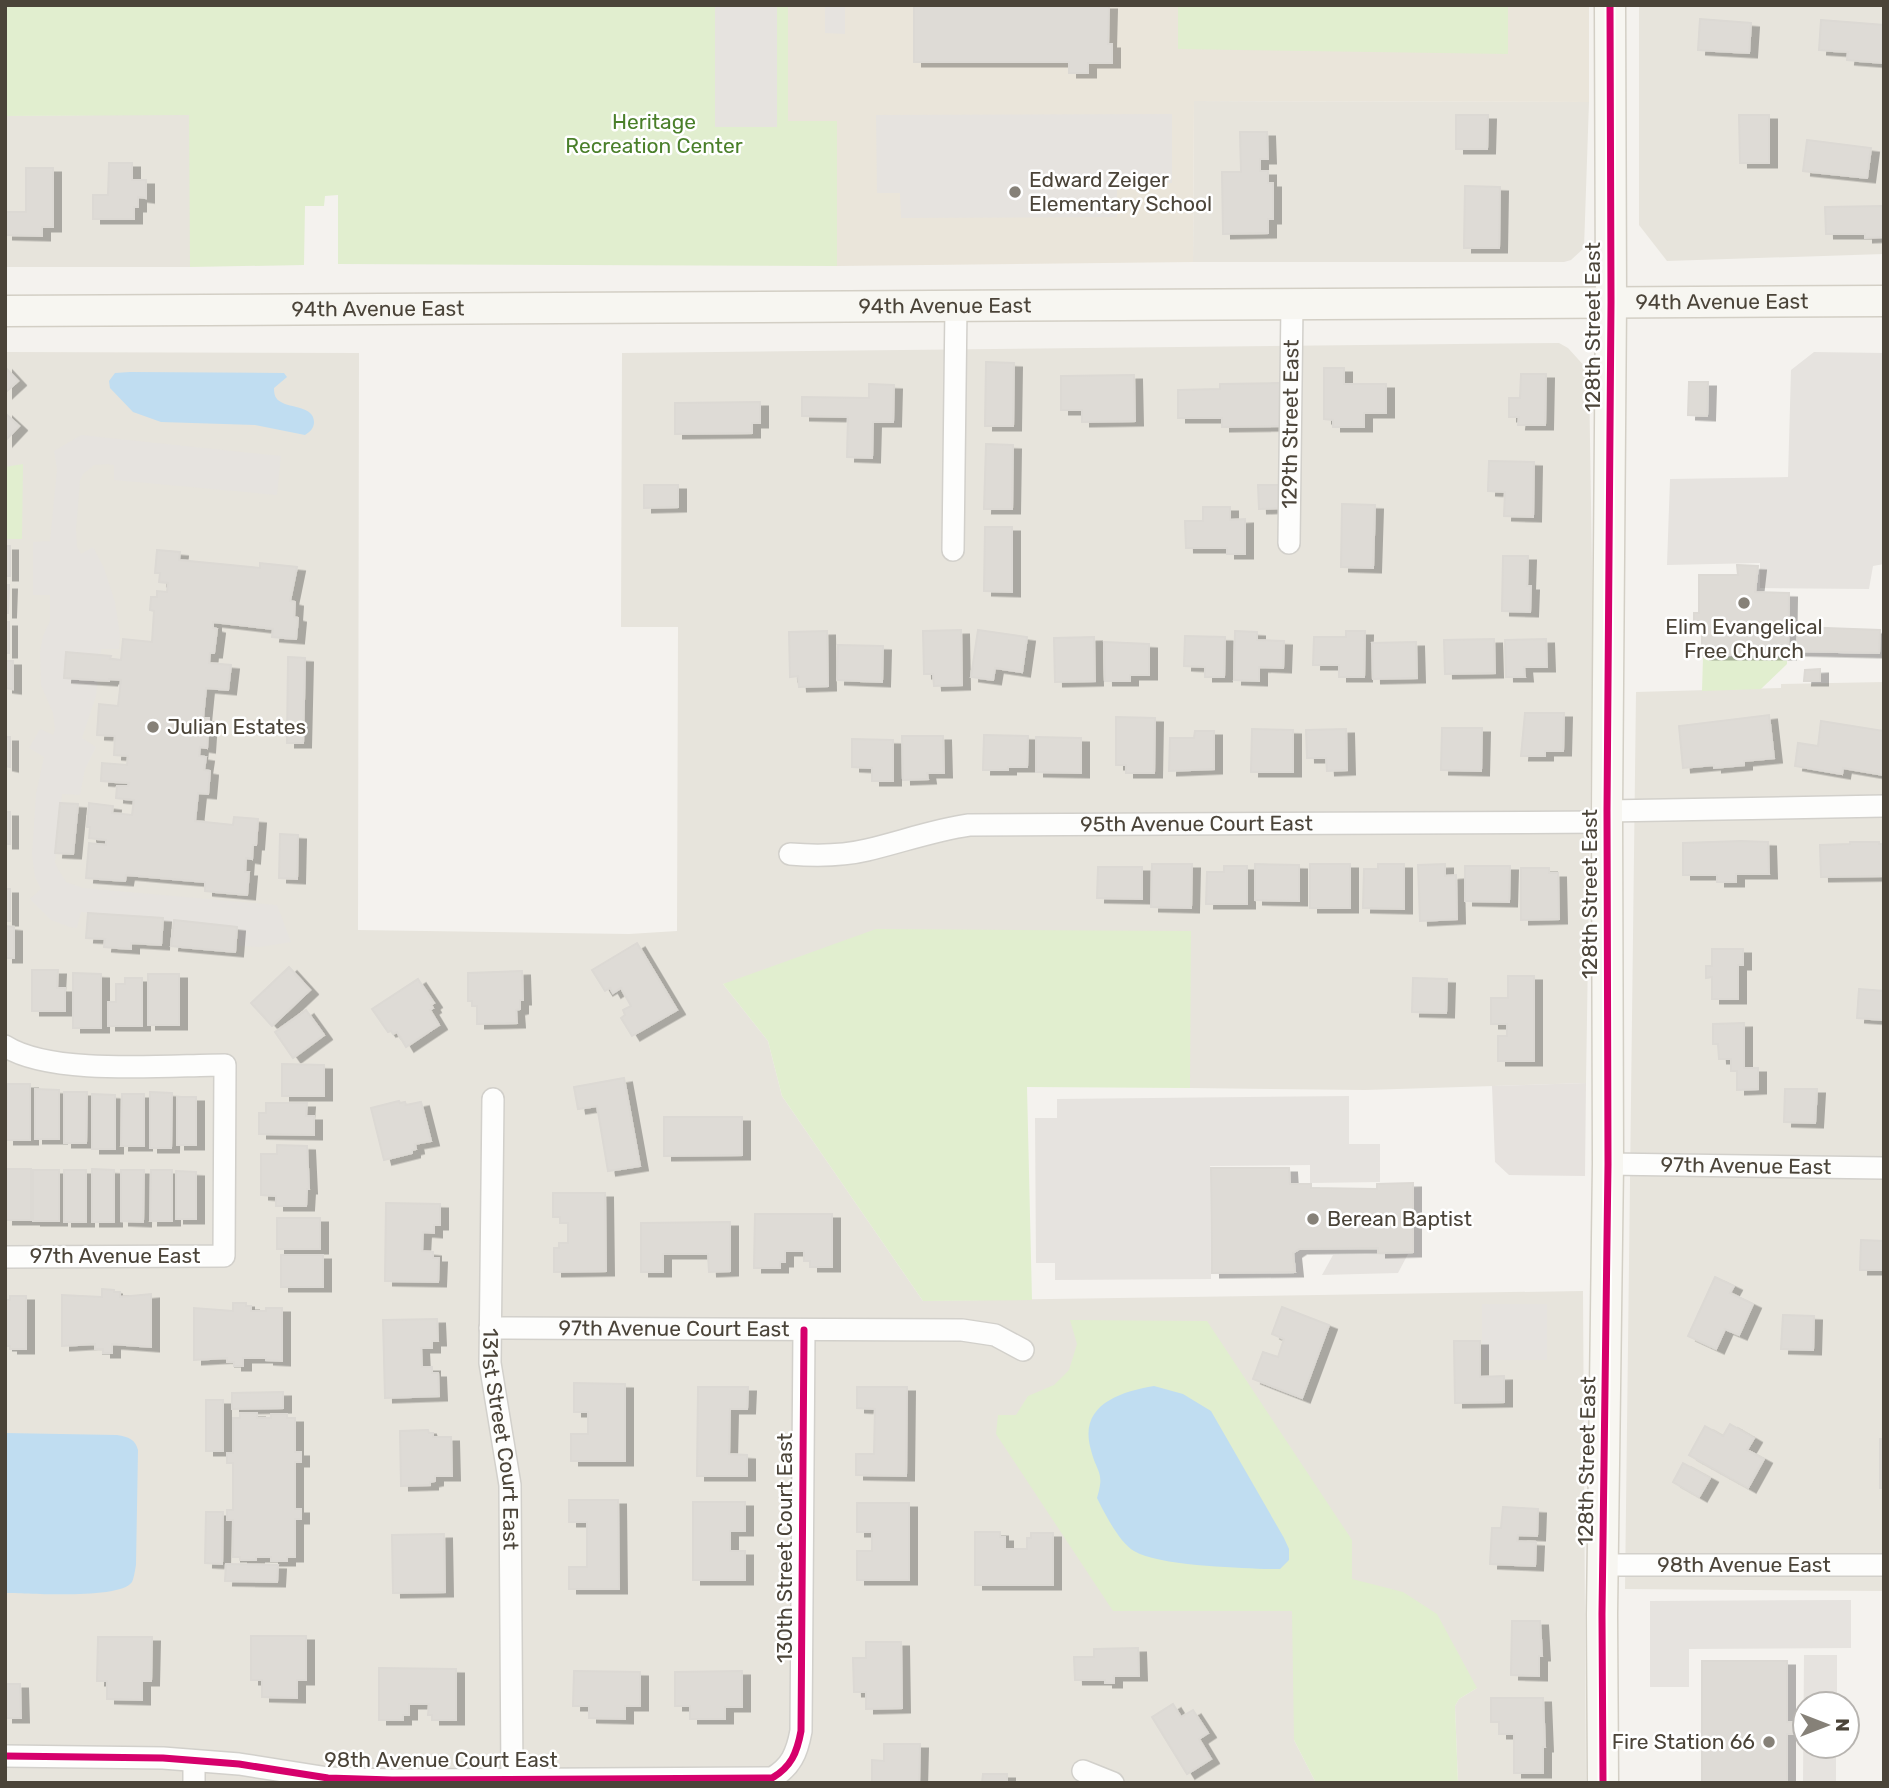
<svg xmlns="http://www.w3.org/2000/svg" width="1889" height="1788" viewBox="0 0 1889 1788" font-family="Rubik,sans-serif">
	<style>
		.residential { fill: #e7e4dc }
		.industrial { fill: #e6e2de }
		.education { fill: #eae5da }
		.green { fill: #e1eecf }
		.parking { fill: #e6e3df }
		.water { fill: #c0ddf1 }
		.building { fill: #dedbd6; stroke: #dcd9d4; stroke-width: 2; filter: url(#shadow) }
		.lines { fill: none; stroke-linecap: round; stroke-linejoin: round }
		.street-casing { stroke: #d2d0cb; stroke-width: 24 }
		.secondary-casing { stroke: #d3cfc5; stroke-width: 33 }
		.street { stroke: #fdfdfc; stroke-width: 21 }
		.secondary { stroke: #f7f6f1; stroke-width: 30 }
		.cycleway-casing { stroke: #fff; stroke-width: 11 }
		.cycleway { stroke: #d6006c; stroke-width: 7 }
		.poi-dot { fill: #868178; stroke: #fff; stroke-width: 2.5 }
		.labels { text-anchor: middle; stroke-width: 5; stroke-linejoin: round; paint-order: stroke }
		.park-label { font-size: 21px; fill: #4a7f2a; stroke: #fff }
		.poi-label { font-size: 21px; fill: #4b4439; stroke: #fff; text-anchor: start }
		.street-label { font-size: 21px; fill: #4b4439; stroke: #fff }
	</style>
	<defs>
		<filter id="shadow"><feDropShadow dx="8" dy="4.5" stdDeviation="0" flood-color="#0004"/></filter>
	</defs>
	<rect width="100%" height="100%" fill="#f4f2ee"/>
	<g class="residential">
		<path d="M1639,5h245v249l-217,7 -28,-36z"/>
		<path d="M1194,101l395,1 -5,146 -13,12 -7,2h-371z"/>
		<path d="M190,114v153h-185v-151z"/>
		<path d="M1559,343l9,5 19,21 2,8 4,254 -7,452 -221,7 -175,-2v-157l-467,53 45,57 14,55 141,205 660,-10 3,492h-128l-3,-77 4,-7 18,-11 -183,52 22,43h-1311v-1431l354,1 -1,577 271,4 48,-3 1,-304h-57l1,-274z"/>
		<path d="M1884,682v909l-259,-2 11,-897 145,-4v-4z"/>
	</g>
	<path class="industrial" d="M1586,1083l-1,93 -76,-1 -14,-13 -3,-76z"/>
	<path class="education" d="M788,5h801v97l-395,-1 -1,161 -356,4v-144l-50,-1z"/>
	<g class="green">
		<path d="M5,5h783v116h49v145l-499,-2v-69l-13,1 -1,10h-19l-1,59 -114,2 -1,-152 -184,1z"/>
		<path d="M1178,5h330v49l-330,-5z"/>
		<path d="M23,464l-1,75h-17v-72z"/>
		<path d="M1703,657h84v7l-26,25 -59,2z"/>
		<path d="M876,929l315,2 -1,157 -163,-1 5,213 -109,1 -141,-205 -14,-55 -45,-57z"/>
		<path d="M1070,1320l137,1 145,219v39l51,13 34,22 40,74 -18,11 -4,7 3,77h-142l-22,-43 -2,-129h-179l-117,-177 2,-19h18l12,-19 26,-11 15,-15 8,-26z"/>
	</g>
	<g class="parking">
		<rect x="715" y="5" width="62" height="122"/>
		<path d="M825,5h20v29l-20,-1z"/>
		<path d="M1172,114v69h-55v34l-216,1 -1,-25h-23l-1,-78z"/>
		<path d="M1814,352l70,1v211l-11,2 -4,23 -109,-1v-25l-93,2 3,-86 118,-2 3,-107z"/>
		<path d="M81,435l200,21 -4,39 -163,-15v-15l-7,-1 -13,1 -11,9 -3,6 -4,50 1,17 4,7 12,-7 11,21 11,34 5,33 -1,14h-18l-5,47 -14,42 14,9 -11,22 -5,26 -18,-1 -7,68 3,7 8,13 17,6 194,17 14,37 -31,5 -21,-1v-17l-158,-17 -4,16 -7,-1 -19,-7 -21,-21 11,-10 -6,-12 -3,-23 4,-60 8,-37 -15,-9 11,-19 13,6 2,-6 -2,-16 -12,-28 -1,-33 3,-16 7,-15v-26h-17v-53l17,-1 7,-72 -3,-18z"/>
		<path d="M1349,1096v48h31v38l-70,1v-18l-100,1 1,113 -156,1v-17h-19l-1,-145h22v-19z"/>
		<path d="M1408,1254l-10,19 -76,2 11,-20z"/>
		<rect x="1482" y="1304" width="65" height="56"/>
		<path d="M1851,1600v48l-162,1v38h-39v-86z"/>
		<path d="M1804,1655h33v49h-32v42h31v37h-33z"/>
	</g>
	<g class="water">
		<path d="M130,372l154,1 3,4 -13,11c0,6 1,11 7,14 9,6 33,4 33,20 0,6 -4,10 -9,13l-50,-10 -94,-3 -28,-10 -23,-24 -1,-7 6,-8z"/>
		<path d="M1154,1386l29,8 28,17 73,127 5,11v11l-9,9h-16c-31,-2 -105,-3 -130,-18 -15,-9 -29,-37 -37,-53 8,-27 0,-24 -6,-48 -13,-44 27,-58 63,-64z"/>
		<path d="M5,1433l112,2c12,2 18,4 21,15l-2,115c-1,5 -2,13 -4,17 -12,18 -104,11 -127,11z"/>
	</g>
	<g class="building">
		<path d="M914,5h195l-1,39h4v19h-24v10h-19v-11h-155z"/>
		<path d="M1700,19l51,4 -2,30 -51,-3z"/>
		<path d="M1821,20l63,5 -1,38 -36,-3 1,-8 -29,-2z"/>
		<path d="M1456,115h32l-1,34h-31z"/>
		<path d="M1739,115h30v48h-29z"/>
		<path d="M1240,132h27l1,27h-8v12h8v12h5v36h-5v14l-45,1 -1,-62h19z"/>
		<path d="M1807,140l64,8 -4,30 -64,-7z"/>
		<path d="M109,163h23v17h14v18l-8,-1v10h-4v12h-41v-24h15z"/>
		<path d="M26,168h27v59h-11v9l-37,-1v-23h21z"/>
		<path d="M1465,186l35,1 -1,61h-35z"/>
		<path d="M1884,206v31l-19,1v-4h-39l-1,-27z"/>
		<path d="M986,362l28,1 -1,63h-28z"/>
		<path d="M5,367l13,14 -13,12z"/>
		<path d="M1324,368h20v16h42v29h-22v14h-31v-7l-9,-1z"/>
		<path d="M1521,374h25l-1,51h-27l1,-8h-10v-19h11z"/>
		<path d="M1134,375l1,46 -53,1v-12h-21v-34z"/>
		<path d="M1689,382h19l-1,34 -19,-1z"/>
		<path d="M1281,383l1,43 -60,1v-9h-44v-28l42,-1v-5z"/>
		<path d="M869,384l25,1 -1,37h-20l-1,36 -25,-1 1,-40 -46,-1v-19l67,1z"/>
		<path d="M760,402v21h-8v10l-77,1v-31z"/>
		<path d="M5,413l14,13 -14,15z"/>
		<path d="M986,444l27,1 -1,64h-28z"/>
		<path d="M1489,461l45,1 -1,55 -29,-1 1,-24 -17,-1z"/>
		<path d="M644,485h34v22l-34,1z"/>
		<path d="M1258,485h24v23l-23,1z"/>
		<path d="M1342,504l33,1 -2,63 -32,-1z"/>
		<path d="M1203,507h27v13l15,-1v35h-18v-6h-41l-1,-27h18z"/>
		<path d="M985,527h27v65l-28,-1z"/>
		<rect x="5" y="546" width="5" height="30"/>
		<path d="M157,550l23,2 -1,8 81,8v-5l37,4 -7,34 5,1 -1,15 4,1 -2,21 -24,-2 1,-8 -60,-7v6l4,1 -3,24h-4l-1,10 22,2 -3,25 -22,-2 -3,30h6l-2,30 -7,-1 -1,9 7,1 -2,13 6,1 -2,23 -10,-1 -3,28 38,4 1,-8 24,2 -2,26h-3l-1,14 -6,-1 -1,14h4l-2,23 -42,-4v-9l-79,-7 -1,6 -39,-3 3,-35 17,2v-5l-17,-2 1,-11h-3l2,-24 24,3 -1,7 20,2 2,-15 -18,-2 1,-12h11l1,-3 -28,-2 1,-18 25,2 1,-9 -14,-1 1,-19 -18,-1 2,-31 19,2 3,-26 -12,-1v2l-45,-3 2,-26 45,4 -1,3 11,1 2,-21 29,3 2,-31 -4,-1 1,-13h6v-6l10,1 1,-9 -9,-1 1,-9h-5z"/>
		<path d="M1503,556h25l-1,30h4l-1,26 -28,-1z"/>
		<path d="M1737,565l21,1 -3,26 34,1 -1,62h-86v-21h-8v-21h5v-38h39z"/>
		<path d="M5,585h4l-1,28h-3z"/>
		<rect x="5" y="622" width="4" height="31"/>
		<path d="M1798,627l82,3 -1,23 -82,-2z"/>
		<path d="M961,630l1,55 -28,1 -1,-12h-9l-1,-43z"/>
		<path d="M978,630l49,7 -5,35 -27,-4 -2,12 -22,-3z"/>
		<path d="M827,631l1,55 -29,1 -1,-11 -8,1 -1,-45z"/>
		<path d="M1235,631l22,1v8l27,1 -1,27 -24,-1v14l-25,-1z"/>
		<path d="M1346,631h19l-1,46h-25v-12h-26l1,-28h32z"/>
		<path d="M1185,636l40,1 -1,40h-19v-10l-21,-1z"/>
		<path d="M1094,637l1,44 -40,1 -1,-44z"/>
		<path d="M1494,639l1,34 -50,1 -1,-34z"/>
		<path d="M1546,639l1,28h-23l1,10h-19l-1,-37z"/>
		<path d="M1104,642l45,2v31h-19v6h-25z"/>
		<path d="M1416,642l1,36 -44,1 -1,-36z"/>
		<path d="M838,645l45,1 -1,36 -45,-2z"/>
		<path d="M288,657l17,1 -2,85h-16z"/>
		<path d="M5,661h8v28l-8,-1z"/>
		<path d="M1820,669v12h-16l1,-11z"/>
		<path d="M1525,713h39l-1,38h-18v5h-24z"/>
		<path d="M1769,715l5,43 -30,3v4l-30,3v-3l-31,3 -4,-42z"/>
		<path d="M1116,717l39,1 -1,55h-28v-8h-10z"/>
		<path d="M1821,721l63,10v44l-41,-7 -1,6 -47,-8 3,-23 20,3z"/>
		<path d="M1442,728h40l-1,43 -40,-1z"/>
		<path d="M1252,729l41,1v42h-42z"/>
		<path d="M1346,729l1,41 -20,1 -1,-13h-19l-1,-28z"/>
		<path d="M1195,731h19v38l-45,2 1,-33h24z"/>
		<path d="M984,735l44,1 -1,31h-19v3h-25z"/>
		<path d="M902,736h41l1,37h-17l1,6 -25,1z"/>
		<path d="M5,737h5v30l-5,-1z"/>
		<path d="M1036,737l45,1v35l-45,-1z"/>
		<path d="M852,739l41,1v41h-21v-13l-20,-1z"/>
		<path d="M60,803l18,1 -5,50 -18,-1z"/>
		<rect x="5" y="812" width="5" height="32"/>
		<path d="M280,834l18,1 -1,44 -18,-1z"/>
		<path d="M1741,841l27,1 1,32h-33v8h-19v-7h-34v-32z"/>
		<path d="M1850,842h29v2h5v32l-63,1 -1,-32 30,-1z"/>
		<path d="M1152,864h40l-1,44 -40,-1z"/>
		<path d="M1255,864l44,1v36l-44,-1z"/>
		<rect x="1310" y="864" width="40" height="44"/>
		<path d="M1378,864h26v45l-41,-1 1,-39h14z"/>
		<path d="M1445,864v12l11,-1 1,44 -37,2 -2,-56z"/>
		<path d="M1224,866h23v38h-41l1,-32h17z"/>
		<path d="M1465,866h45l-1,36 -44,-1z"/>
		<path d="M1098,867h44v32l-45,-1z"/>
		<path d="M1521,868h28v5h9l1,46 -38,1z"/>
		<rect x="5" y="889" width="5" height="32"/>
		<path d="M88,913l75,5 -2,27 -30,-2v6l-27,-2 1,-8 -19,-1z"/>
		<path d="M174,920l63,7 -2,25 -64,-6z"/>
		<path d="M5,926l9,1v31h-9z"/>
		<path d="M637,943l40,67 -45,26 -11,-18 4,-3 -2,-5 8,-4 -10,-18 -8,5 -3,-5 -5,3 -13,-21z"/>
		<path d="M1712,949h31v16h-5v34h-26v-22l-6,1v-12h6z"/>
		<path d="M289,967l21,23 -38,36 -21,-23z"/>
		<path d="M32,970h26l-1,18h8v23h-33z"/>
		<path d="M522,971l1,29h-3v9l-4,1 1,13 -40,1v-18h-5v-5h-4v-28z"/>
		<path d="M73,973l28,1v54h-28z"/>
		<rect x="148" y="974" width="31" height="51"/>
		<path d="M1508,976h26v85h-36v-25h9v-12h-16v-26h17z"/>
		<path d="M125,978h17v48h-34v-24h8v-18h9z"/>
		<path d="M1413,978l34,1 -1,34 -34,-1z"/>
		<path d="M418,979l16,24 -3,2 2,3 -3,2 9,15 -33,22 -9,-15 -4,2 -2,-3 -3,1 -16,-23z"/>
		<path d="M1859,989l25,2v29l-27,-2z"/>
		<path d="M306,1010l18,25 -31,23 -18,-26z"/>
		<path d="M1744,1023v45h14v21l-21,1v-19h-6v-12h-12l-1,-15h-5v-20z"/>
		<path d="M282,1064l42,1v31h-42z"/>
		<path d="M624,1078l16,88 -32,5 -11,-65 -19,3 -4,-22z"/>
		<path d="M7,1084h23v56h-24z"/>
		<path d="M35,1089l24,1v49h-24z"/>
		<path d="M1785,1089h32l-2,34 -31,-1z"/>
		<path d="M64,1092h23l-1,51h-22z"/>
		<path d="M150,1092l22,1 -1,55h-21z"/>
		<path d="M92,1094l23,1v54h-23z"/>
		<path d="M122,1094h22v52h-23z"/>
		<rect x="177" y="1097" width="19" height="48"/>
		<path d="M399,1101l1,2 5,-1 1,3 15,-3 10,39 -16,3 1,5 -4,1v3l-28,7 -13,-52z"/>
		<path d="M266,1103h41l-1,13h8v19l-55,-1v-21h7z"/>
		<path d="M664,1117h78v38l-78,1z"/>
		<path d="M277,1145l30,1 2,43h-2l-1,17h-30v-10l-15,-1v-41h16z"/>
		<path d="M1211,1168h78l1,16h21v4l66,1v-5l36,-1v69l-35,1v-5l-79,1 -6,4 2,19 -83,1z"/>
		<path d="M6,1169h25v51h-26z"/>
		<path d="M92,1169l22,1v52h-22z"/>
		<rect x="33" y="1170" width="26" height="51"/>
		<rect x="64" y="1170" width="22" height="52"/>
		<path d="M121,1170h23l-1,52 -22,-1z"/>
		<path d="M151,1170h21v51h-22z"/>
		<path d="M176,1171l20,1v47h-20z"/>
		<path d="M553,1193h52l1,78 -52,1v-24h5v-5h9v-20h-8v-6h-7z"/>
		<path d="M386,1203l54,1v21h-6v8l-11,-1 -1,19 11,1v6h6l-1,24 -53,-1z"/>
		<path d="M755,1214h77v53h-22v-6h-6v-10h-19v11h-5v6h-26z"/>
		<rect x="277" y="1218" width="43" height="31"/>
		<path d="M730,1222v49l-21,1 -1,-18h-45v18h-22v-49z"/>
		<path d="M1861,1240l23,1v29h-24z"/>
		<rect x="281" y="1255" width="42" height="32"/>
		<path d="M1715,1277l19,9 -4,7 23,11 -14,31 -14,-6 -9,20 -28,-13z"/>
		<path d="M102,1289l12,1v2h6v5l31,-3v53l-39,-3v9h-9v-4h-8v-5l-33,2v-51l40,2z"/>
		<path d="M10,1296h16v53h-16v-3h-5v-46h5z"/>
		<path d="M233,1303h13v3h5v5h15v-3h16v53l-16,-1v-2h-23v8h-9v-4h-7v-4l-33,2v-52l39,3z"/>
		<path d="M1282,1307l47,18 -27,73 -49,-19 10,-27 15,5 6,-18 -12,-5z"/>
		<path d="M1783,1315l31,1 -1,34 -32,-1z"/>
		<path d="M437,1319l1,22h-6v7h-11l1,19h10v6h6l1,23 -54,2 -2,-78z"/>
		<path d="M1454,1341h26v36l24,-1v26l-49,1z"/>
		<path d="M574,1383l51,1v77h-54v-27h17v-22h-14z"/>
		<path d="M698,1387h50l-1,22h-17l-1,45 18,1v21h-50z"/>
		<path d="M857,1387h50l-1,89 -50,-1v-21h18l1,-45 -18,-1z"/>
		<path d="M283,1392v16l-51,1v-16z"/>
		<rect x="206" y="1400" width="17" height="51"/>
		<path d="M240,1413h17v5h14v-4h16v4h8v34h6v10h-6v47h6v10h-6v38h-8v4h-16v-4h-15v3h-16v-3h-7v-37h-6v-10h6v-47h-6v-10h6v-35h7z"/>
		<path d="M1730,1424l24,14 -7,12 17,9 -16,29 -59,-33 16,-29 18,10z"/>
		<path d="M428,1430l1,3h4v4h18l1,39h-17v5l-5,1v3l-29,1 -1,-55z"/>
		<rect x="1880" y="1439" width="4" height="49"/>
		<path d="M1683,1463l27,15 -11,19 -26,-15z"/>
		<path d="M569,1500h49l1,89h-50v-22h18v-45h-18z"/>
		<path d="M693,1502h52v29h-15v20h15v29h-52z"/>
		<path d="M857,1503h52v77h-52v-29h15v-19h-15z"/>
		<path d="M1503,1507l35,2 -1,27 -19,-1 -1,6 19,1 -1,24 -45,-2 2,-36h9z"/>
		<path d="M206,1512h17l-1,52 -17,-1z"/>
		<path d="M975,1532h25v5h5v12h22v-11h4v-5h22v52h-78z"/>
		<path d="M444,1534l1,58 -52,1 -1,-58z"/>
		<path d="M226,1564l52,1 -1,17 -52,-1z"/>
		<path d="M1512,1621h28l2,35h-3v20l-28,-1z"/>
		<path d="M251,1636h55v44h-9v18l-35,-1v-17h-11z"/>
		<path d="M98,1637h54l-1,44h-9v19l-35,-1v-18h-10z"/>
		<path d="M866,1642h35l1,66 -36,1v-17h-12l-1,-34h13z"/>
		<path d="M1138,1648l1,28h-25v7h-9v-3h-30l-1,-23h20v-8z"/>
		<path d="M1702,1661h85v61h6v12h-6v49h-85z"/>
		<path d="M379,1668l77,1v51h-24v-5h-4l1,-11h-20v11h-6v5h-24z"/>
		<path d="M574,1671l66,1v34h-15v13l-36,-1v-12h-16z"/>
		<path d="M742,1671v36h-17v12h-35v-13h-15v-34z"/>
		<path d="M5,1684h15l1,34h-16z"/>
		<path d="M1491,1698h52l2,49h-2v26h-29v-39h-15v-12h-8z"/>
		<path d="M1173,1704l8,13 12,-7 15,23 -9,6 12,20 -24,15 -35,-57z"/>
		<path d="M884,1744h36l-1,39h-47v-23l12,1z"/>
		<path d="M983,1774h24v9h-25z"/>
	</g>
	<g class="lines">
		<g class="street-casing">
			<g id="street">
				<path id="s1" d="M1289,543l3,-239"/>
				<path d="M953,550l3,-244"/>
				<path d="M1607,811l277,-5"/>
				<path id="s2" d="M790,854c25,2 52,2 77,-4 34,-8 67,-20 102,-25l638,-3"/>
				<path d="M5,1046c47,30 164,19 220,19l-1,191 -219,1"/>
				<path id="s3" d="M493,1099l-3,264 20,122 2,293"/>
				<path id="s4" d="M1608,1164l276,4"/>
				<path id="s5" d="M490,1328l472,2 33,5 28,15"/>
				<path id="s6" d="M1604,1565h280"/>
				<path d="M5,1756l158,2 76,6 89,14 64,2 380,-2c19,-11 25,-25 29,-47l3,-401"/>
				<path d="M1083,1771l30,12"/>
				<path d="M194,1783v-22"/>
			</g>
		</g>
		<g class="secondary-casing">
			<g id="secondary">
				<path id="s7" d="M5,311l1879,-10"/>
				<path d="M1603,1783l-1,-169 6,-450 -1,-353 4,-509 -1,-297"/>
			</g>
		</g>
		<use href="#street" class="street"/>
		<use href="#secondary" class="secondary"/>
		<g class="cycleway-casing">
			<g id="cycleway">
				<path d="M5,1756l158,2 76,6 89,14 64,2 380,-2c19,-11 25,-25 29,-47l3,-401"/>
				<path d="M1603,1783l-1,-169 6,-450 -1,-353 4,-509 -1,-297"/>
			</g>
		</g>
		<use href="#cycleway" class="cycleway"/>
	</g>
	<g class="poi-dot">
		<circle cx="1015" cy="192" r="7"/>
		<circle cx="1744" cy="603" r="7"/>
		<circle cx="153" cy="727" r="7"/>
		<circle cx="1313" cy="1219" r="7"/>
		<circle cx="1769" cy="1742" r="7"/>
	</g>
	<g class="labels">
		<g class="park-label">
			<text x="654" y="129">Heritage<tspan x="654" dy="24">Recreation Center</tspan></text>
		</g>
		<g class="poi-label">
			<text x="1029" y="187">Edward Zeiger<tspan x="1029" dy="24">Elementary School</tspan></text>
			<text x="1744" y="634" text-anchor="middle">Elim Evangelical<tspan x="1744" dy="24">Free Church</tspan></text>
			<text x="167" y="734">Julian Estates</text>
			<text x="1327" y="1226">Berean Baptist</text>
			<text x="1755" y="1749" text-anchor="end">Fire Station 66</text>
		</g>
		<g class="street-label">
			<text dy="7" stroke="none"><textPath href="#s7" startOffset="1717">94th Avenue East</textPath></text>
			<text dy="7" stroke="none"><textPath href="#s7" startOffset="940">94th Avenue East</textPath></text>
			<text dy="7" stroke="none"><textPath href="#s7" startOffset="373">94th Avenue East</textPath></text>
			<text transform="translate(1593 327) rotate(-90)" y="7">128th Street East</text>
			<text dy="7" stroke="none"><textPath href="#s1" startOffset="119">129th Street East</textPath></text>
			<text dy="7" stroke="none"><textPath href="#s2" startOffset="410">95th Avenue Court East</textPath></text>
			<text transform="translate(1590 894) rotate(-90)" y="7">128th Street East</text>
			<text dy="7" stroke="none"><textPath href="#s4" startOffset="138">97th Avenue East</textPath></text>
			<text x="115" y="1263">97th Avenue East</text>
			<text dy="7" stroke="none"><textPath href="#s5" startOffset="184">97th Avenue Court East</textPath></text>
			<text dy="7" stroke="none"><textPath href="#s3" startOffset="341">131st Street Court East</textPath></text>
			<text transform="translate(1587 1461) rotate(-89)" y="7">128th Street East</text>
			<text transform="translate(785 1548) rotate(-90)" y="7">130th Street Court East</text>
			<text dy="7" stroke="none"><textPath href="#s6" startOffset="140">98th Avenue East</textPath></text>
			<text x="441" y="1767">98th Avenue Court East</text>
		</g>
	</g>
	<rect width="1889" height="1788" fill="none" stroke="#4b4439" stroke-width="14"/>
	<g transform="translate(1826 1725) rotate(90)"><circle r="33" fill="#ffffff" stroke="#b7b4b0" stroke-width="2"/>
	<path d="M0-5L12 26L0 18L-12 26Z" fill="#868178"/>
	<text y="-10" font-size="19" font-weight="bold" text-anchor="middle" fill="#4b4439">N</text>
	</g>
</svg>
